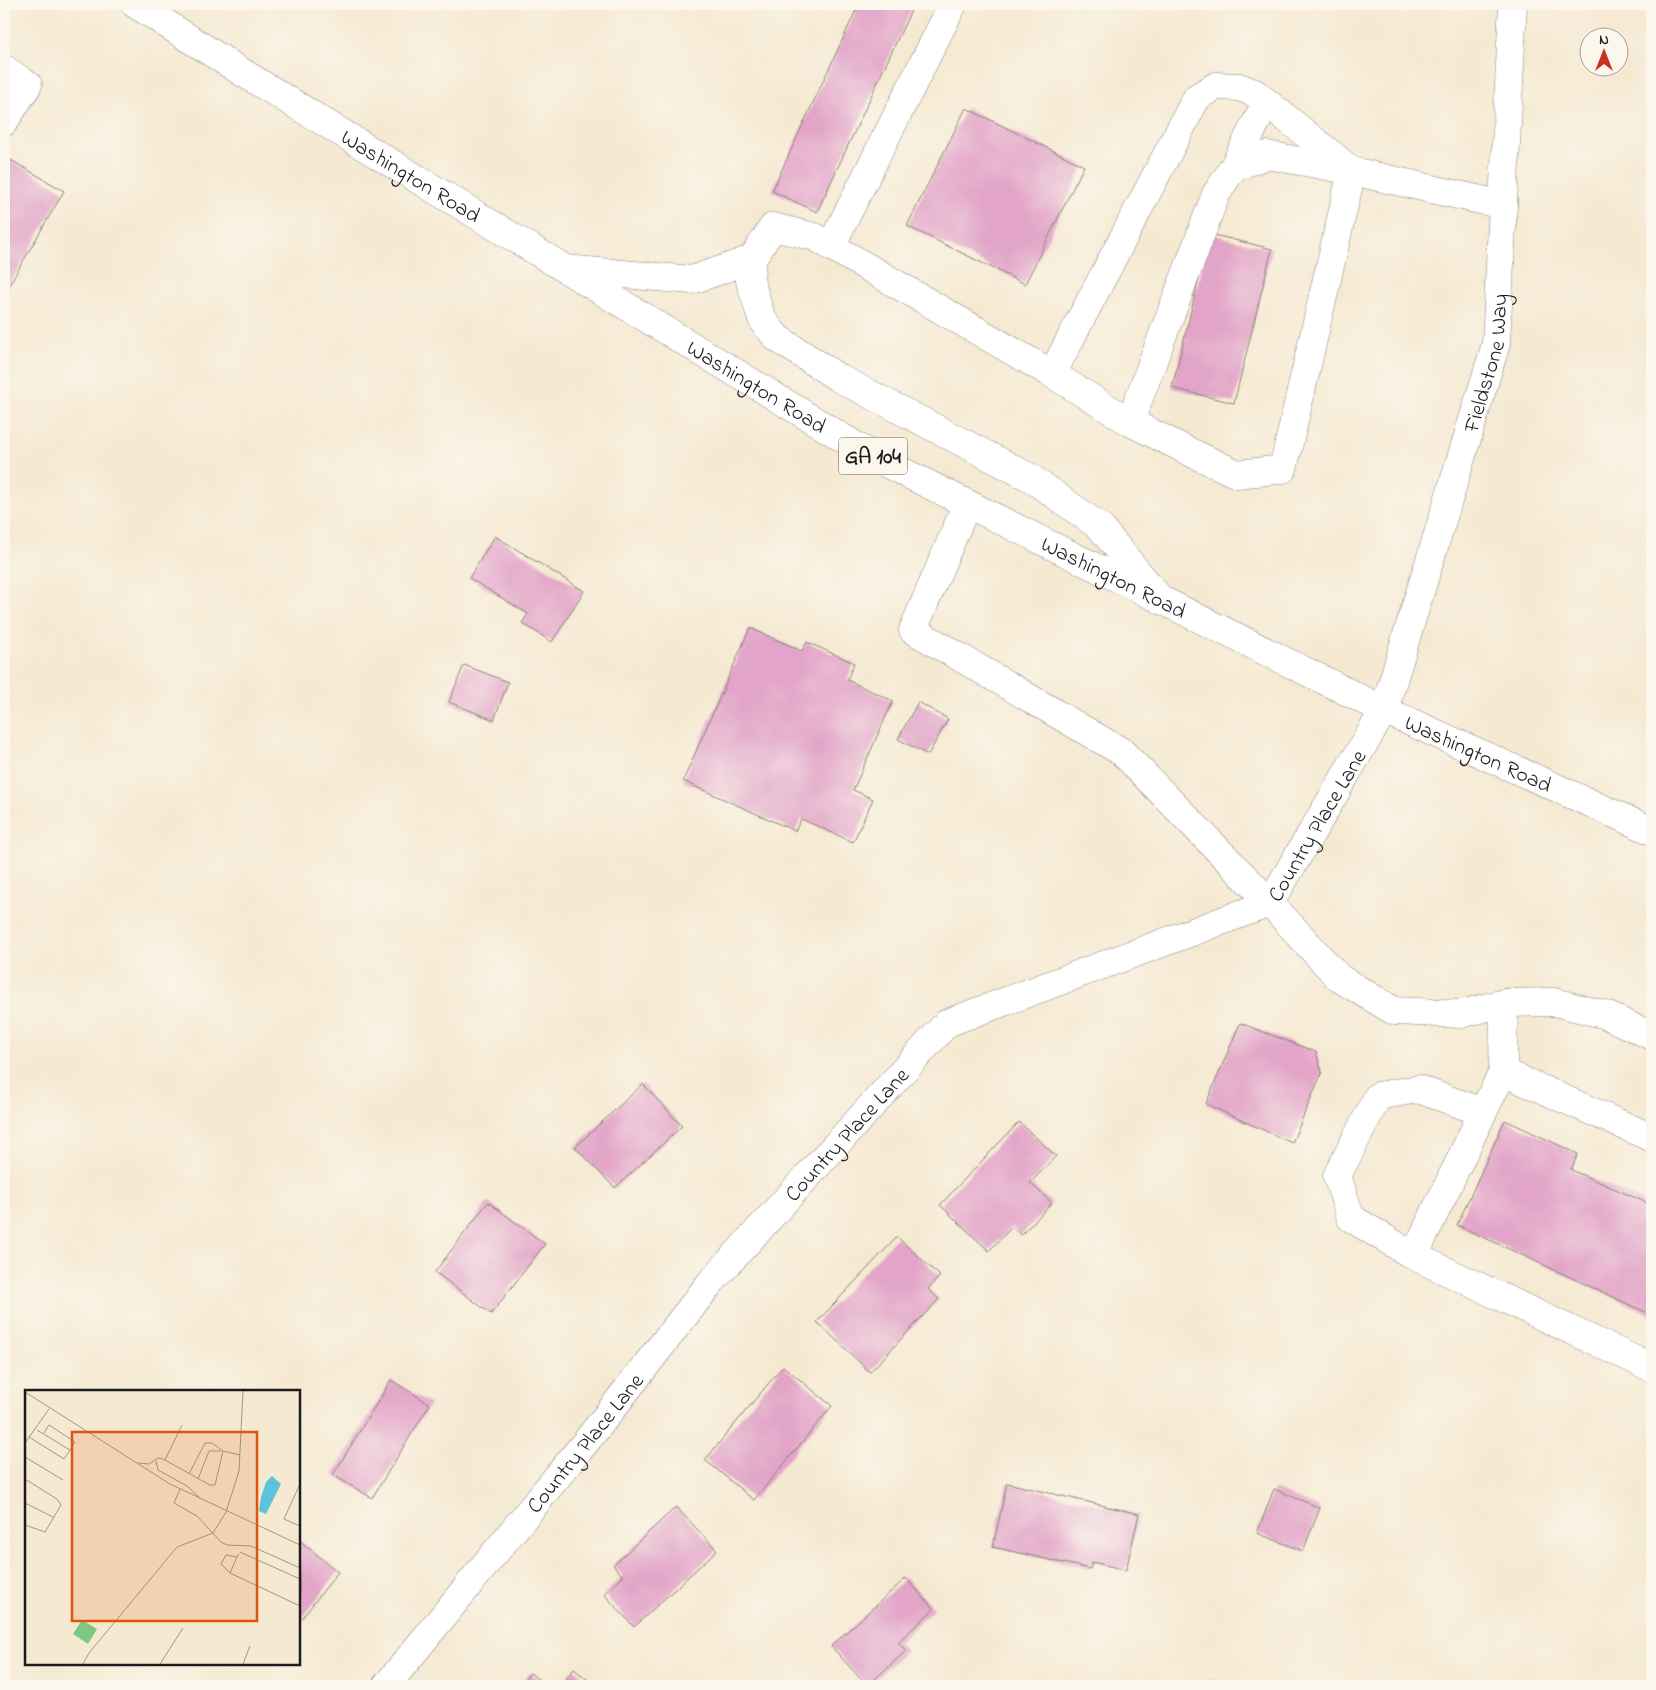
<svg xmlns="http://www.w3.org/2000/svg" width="1656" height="1690" viewBox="0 0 1656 1690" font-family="'Indie Flower',sans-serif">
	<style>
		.building { fill: #e2a4c8 }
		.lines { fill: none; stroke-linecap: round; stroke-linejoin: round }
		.minor-casing { stroke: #888277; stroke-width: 29 }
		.major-casing { stroke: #888277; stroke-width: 29 }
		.minor { stroke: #fff; stroke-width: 28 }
		.major { stroke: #fff; stroke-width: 28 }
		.labels { text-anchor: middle; stroke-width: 4.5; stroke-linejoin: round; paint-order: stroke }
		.shield { fill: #fbf7ec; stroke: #5f5e5a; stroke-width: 1 }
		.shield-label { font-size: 21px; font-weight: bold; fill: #1c1c1c }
		.street-label { font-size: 22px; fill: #1c1c1c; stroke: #fbf7ec }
		.inset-road { fill: none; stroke: #9e9789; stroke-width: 1 }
		.view { fill: #de560d; fill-opacity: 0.15; stroke: #de560d; stroke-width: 2.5 }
		.inset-edge { fill: none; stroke: #1c1c1c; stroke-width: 2.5 }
	</style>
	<rect width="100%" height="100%" fill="#fbf7ec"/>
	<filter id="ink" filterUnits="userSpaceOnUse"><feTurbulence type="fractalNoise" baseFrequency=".02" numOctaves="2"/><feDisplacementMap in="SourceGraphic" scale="10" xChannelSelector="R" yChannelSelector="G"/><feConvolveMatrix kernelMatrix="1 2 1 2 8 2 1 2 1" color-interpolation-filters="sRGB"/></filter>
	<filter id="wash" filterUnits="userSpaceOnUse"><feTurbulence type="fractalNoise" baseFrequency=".0096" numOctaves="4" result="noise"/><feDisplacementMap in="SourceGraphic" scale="20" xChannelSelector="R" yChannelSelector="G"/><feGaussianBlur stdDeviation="1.12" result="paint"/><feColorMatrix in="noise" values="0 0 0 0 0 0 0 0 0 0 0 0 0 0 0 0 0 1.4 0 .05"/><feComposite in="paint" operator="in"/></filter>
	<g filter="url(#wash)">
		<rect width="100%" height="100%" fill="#f5e9d2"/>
		<g id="blocks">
			<g class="building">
				<path d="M859,4h55l-97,208 -45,-21z"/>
				<path d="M966,108l118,58 -59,118 -118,-58z"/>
				<path d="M4,156l60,35 -60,103z"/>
				<path d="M1210,234l62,15 -38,154 -62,-15z"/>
				<path d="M495,536l89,55 -32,51 -30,-19 6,-9 -59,-36z"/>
				<path d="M750,628l52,23 5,-9 47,21 -7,17 46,21 -40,89 20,9 -20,43 -52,-23 -6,12 -112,-50z"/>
				<path d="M464,665l44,17 -14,38 -45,-18z"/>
				<path d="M918,702l30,17 -20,36 -30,-16z"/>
				<path d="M1240,1023l76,29 6,20 -30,71 -86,-39z"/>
				<path d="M643,1084l39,42 -67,62 -40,-41z"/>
				<path d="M1505,1120l73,34 -7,16 79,34 2,-4v115l-195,-90z"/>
				<path d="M1019,1122l37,34 -26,27 22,20 -31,32 -9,-8 -23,24 -49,-46z"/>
				<path d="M488,1202l57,42 -54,70 -56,-42z"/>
				<path d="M897,1237l43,39 -12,13 11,10 -69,73 -53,-50z"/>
				<path d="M783,1366l49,40 -78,94 -49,-40z"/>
				<path d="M391,1380l39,24 -58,94 -39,-23z"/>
				<path d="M1007,1483l132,31 -13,56 -34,-8 -2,7 -97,-22z"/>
				<path d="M1274,1489l46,19 -17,43 -46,-18z"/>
				<path d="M676,1507l41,43 -83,77 -30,-33 19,-18 -10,-11z"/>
				<path d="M299,1540l39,32 -39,50z"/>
				<path d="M906,1578l28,31 -36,33 8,9 -39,35 -36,-40z"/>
				<path d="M574,1669l22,17h-36z"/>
				<path d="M530,1673l17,13h-28z"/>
				<path d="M1213,1680l1,6h-34v-1z"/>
			</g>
		</g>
	</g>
	<g filter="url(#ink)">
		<use href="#blocks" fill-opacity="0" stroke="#888277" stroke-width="1"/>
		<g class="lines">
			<g class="minor-casing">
				<g id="minor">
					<path d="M4,69l24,16 -24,37"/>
					<path d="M1233,168l33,-65"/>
					<path d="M831,246l122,-242"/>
					<path d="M565,269l127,11 60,-21"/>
					<path d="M1052,374l145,-277 19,-11 23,1 16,6 97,78"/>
					<path d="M1130,422l86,-228 17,-26 34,-13 81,15"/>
					<path d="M967,504l-54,126 209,122 148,151 69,75 55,33 67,3 43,-11 50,-1 52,13 46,21"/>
					<path d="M1161,600l-61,-73 -69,-49 -194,-101 -60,-39 -15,-19 -12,-38 2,-22 21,-32 42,10 237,137 78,48 60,30 47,22 46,-5 69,-298 151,34"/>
					<path d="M1503,1072l149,66"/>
					<path d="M1483,1112l-69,144 238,112"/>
					<path d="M1414,1256l-63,-38 -14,-42 41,-80 40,-7 65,23 20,-40 1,-69"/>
					<path id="s1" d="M386,1686l207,-253 118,-151 236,-259 323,-120 114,-193 112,-366 17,-340"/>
				</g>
			</g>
			<g class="major-casing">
				<g id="major">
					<path id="s2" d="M135,4l110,70 634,386 505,250 268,121"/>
				</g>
			</g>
			<use href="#minor" class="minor"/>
			<use href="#major" class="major"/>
		</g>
	</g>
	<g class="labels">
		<rect class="shield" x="839" y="437.5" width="68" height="37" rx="4"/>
		<g class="shield-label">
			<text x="873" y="463">GA 104</text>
		</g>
		<g class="street-label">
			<text dy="8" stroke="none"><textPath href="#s2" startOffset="325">Washington Road</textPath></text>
			<text dy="8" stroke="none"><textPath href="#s1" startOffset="1800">Fieldstone Way</textPath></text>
			<text dy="8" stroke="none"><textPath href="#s2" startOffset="730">Washington Road</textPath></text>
			<text dy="8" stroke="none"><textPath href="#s2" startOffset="1135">Washington Road</textPath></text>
			<text dy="8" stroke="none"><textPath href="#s2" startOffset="1540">Washington Road</textPath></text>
			<text dy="8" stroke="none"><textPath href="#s1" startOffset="1304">Country Place Lane</textPath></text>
			<text dy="8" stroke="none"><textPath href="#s1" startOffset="719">Country Place Lane</textPath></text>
			<text dy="8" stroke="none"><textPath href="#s1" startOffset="314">Country Place Lane</textPath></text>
		</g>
	</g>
	<g transform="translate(25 1390)">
		<rect width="275" height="275" fill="#f5e9d2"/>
		<path d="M57,230l15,9 -9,15 -15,-10z" fill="#80c783"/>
		<path d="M247,86l9,8 -15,30 -7,-3 2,-14 5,-15z" fill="#5dc3da"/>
		<path class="inset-road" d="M0,2l145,92 130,61M12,40l33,20 5,-8 -26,-17 -5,8M4,47l35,22 6,-9M0,53l24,-34M0,67l38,23M140,70l17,-35M131,71l2,9 29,16 13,12M113,73l11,1 9,-6 5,1 47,26h5l8,-34 17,4M164,84l16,-31h7l11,8M0,89l32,20 4,6 -16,27 -20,-7M173,89l11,-28h12M275,94l-16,35 16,7M155,99l-6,14 23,13 24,26 6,3 24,1 49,22M0,113l28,14M215,162l60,27M212,167l-7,16 70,33M205,183l-9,-9 5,-9 11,2 2,-3M58,274l6,-11 88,-106 36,-14 13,-21 13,-41 4,-80M135,274l23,-36M218,274l7,-18"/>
		<path class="view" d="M47,42h185v189h-185z"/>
		<rect width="275" height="275" class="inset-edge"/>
	</g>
	<rect width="1656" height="1690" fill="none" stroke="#fbf7ec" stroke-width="20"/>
	<g transform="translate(1604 52)"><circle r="24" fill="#fbf7ec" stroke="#a29f99"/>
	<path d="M0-4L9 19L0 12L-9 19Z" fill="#c8321e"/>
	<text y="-8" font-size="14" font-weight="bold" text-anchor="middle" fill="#1c1c1c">N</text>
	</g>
</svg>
